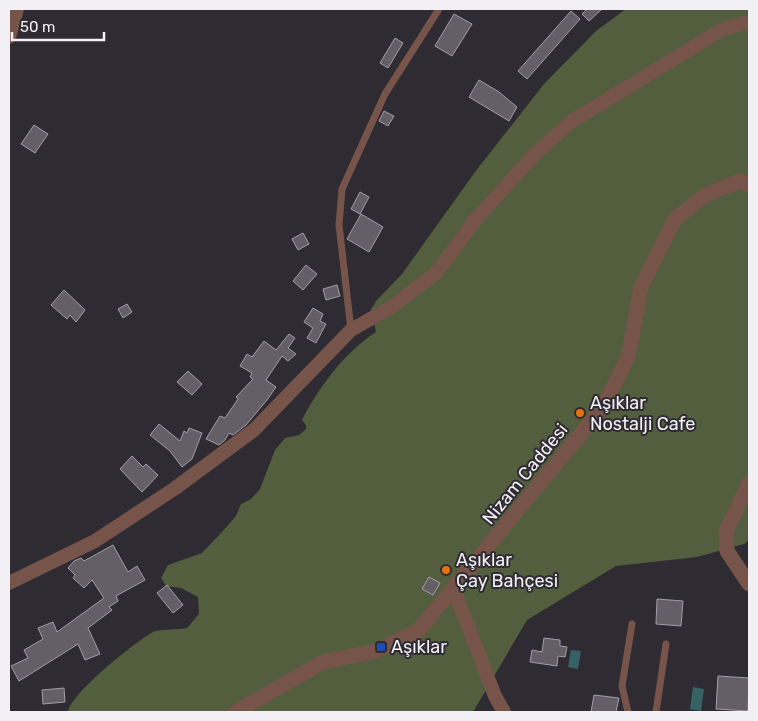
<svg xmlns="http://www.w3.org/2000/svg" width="758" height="721" viewBox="0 0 758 721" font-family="Rubik,sans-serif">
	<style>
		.forest { fill: #535e3e }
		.water { fill: #366266 }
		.building { fill: #645f67; stroke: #a29da6 }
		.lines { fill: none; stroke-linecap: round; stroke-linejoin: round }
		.service { stroke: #765449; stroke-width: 7 }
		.minor { stroke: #765449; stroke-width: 14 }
		.tertiary { stroke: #765449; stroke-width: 15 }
		.food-dot { fill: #e8710a; stroke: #2f2b32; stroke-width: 2 }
		.transit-dot { fill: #1a4fb4; stroke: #2f2b32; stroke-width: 2 }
		.labels { text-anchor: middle; stroke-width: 4; stroke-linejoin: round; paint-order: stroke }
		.poi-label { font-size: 18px; fill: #f3f0f5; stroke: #2f2b32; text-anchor: start }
		.street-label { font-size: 18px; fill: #f3f0f5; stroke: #2f2b32 }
	</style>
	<rect width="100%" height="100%" fill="#2f2b32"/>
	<path class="forest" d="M626,9h123v531l-5,4 -47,13 -81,9 -89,54 -54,92h-405c2,-18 68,-71 85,-80 6,-3 26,-2 34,-4l12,-14 -1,-17 -17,-9 -15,-2 -5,-8 7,-13 34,-12 19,-20 15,-17 5,-12 10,-5 9,-10 15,-39 10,-12 14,-3 7,-6v-4l-4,-5c17,-33 42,-67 74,-88l-5,-23 6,-9 25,-26 73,-102 69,-88 52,-53z"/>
	<g class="water">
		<path d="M571,650l10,1 -3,18 -10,-2z"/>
		<path d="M693,687l11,2 -3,22 -11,-2z"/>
	</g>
	<g class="building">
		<path d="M587,9h15l-13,12 -7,-7z"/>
		<path d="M571,11l9,8 -53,60 -9,-8z"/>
		<path d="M454,14l18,10 -20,32 -17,-10z"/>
		<path d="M395,38l8,5 -15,25 -8,-5z"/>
		<path d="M479,80l20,12 18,15 -8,14 -40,-24z"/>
		<path d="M384,111l10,5 -6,10 -9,-5z"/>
		<path d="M34,125l14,9 -13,19 -14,-9z"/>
		<path d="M360,192l9,5 -9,17 -9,-5z"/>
		<path d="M361,214l22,13 -14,25 -22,-13z"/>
		<path d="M303,233l6,11 -11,6 -6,-11z"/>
		<path d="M306,265l11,9 -14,16 -10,-9z"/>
		<path d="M337,285l3,11 -14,4 -3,-11z"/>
		<path d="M64,290l21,20 -9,12 -6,-7 -3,4 -16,-14z"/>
		<path d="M127,304l5,8 -9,6 -5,-9z"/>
		<path d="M313,308l10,6 -3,7 6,3 -10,19 -9,-5 6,-10 -9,-6z"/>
		<path d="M289,334l6,4 -7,10 8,6 -8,7 -6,-5 -16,24 10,7 -9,13 -21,25 -13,10 -4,-2 -4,7 -6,5 -13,-6 14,-23 5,2 13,-19 -2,-2 17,-18 -3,-2 2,-4 -12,-7 7,-12 5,3 12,-16 12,9z"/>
		<path d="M188,371l14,13 -10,11 -15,-13z"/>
		<path d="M159,424l21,17 4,-10 3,2 2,-5 13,5 -10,26 -10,8 -12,-16 -20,-16z"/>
		<path d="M132,456l11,11 3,-3 12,11 -16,17 -22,-23z"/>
		<path d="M113,545l15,27 9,-6 8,14 -29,16 2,5 -9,6 3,3 -24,18 12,26 -15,6 -7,-16 -59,37 -8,-15 17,-8 -4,-8 19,-11 -5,-11 15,-6 4,10 47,-34 -12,-18 -8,8 -11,-10 2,-3 -7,-7 6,-7 7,-3 3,3z"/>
		<path d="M429,577l11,6 -7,12 -11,-6z"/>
		<path d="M167,585l16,20 -10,8 -16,-20z"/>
		<path d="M657,599l26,2 -2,25 -25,-2z"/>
		<path d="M544,638l16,2v6l7,1 -2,10 -7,-1 -1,10 -27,-4 2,-12 10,2z"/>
		<path d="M718,676l31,2 -1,33 -32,-2z"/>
		<path d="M64,688l1,14 -22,2 -1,-14z"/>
		<path d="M594,695l25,3 -3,14h-25z"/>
	</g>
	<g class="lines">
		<g class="service">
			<path d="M351,330l-12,-105 3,-36 43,-95 54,-85"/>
			<path d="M628,712l-6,-26 10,-62"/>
			<path d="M656,712l10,-68"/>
		</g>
		<g class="minor">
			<path d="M9,37l8,-28"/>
			<path d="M9,583l86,-42 79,-52 80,-59 97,-100 42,-24 43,-33 41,-55 59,-65 36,-32 151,-92 26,-7"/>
			<path d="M454,590l41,106 9,16"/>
		</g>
		<g class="tertiary">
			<path d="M749,483l-23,48 1,20 22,33"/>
			<path d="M236,712l87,-50 53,-11 42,-20 185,-224 25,-50 13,-70 34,-68 30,-24 35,-14 9,4"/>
		</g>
	</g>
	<g class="food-dot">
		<circle cx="580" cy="413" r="5"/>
		<circle cx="446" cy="570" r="5"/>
	</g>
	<rect class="transit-dot" x="376" y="642" width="10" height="10" rx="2.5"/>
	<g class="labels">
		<g class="poi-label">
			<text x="590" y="409">Aşıklar<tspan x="590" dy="21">Nostalji Cafe</tspan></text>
			<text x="456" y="566">Aşıklar<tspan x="456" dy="21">Çay Bahçesi</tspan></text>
			<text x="391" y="653">Aşıklar</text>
		</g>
		<g class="street-label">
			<text transform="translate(525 474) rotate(-51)" y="6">Nizam Caddesi</text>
		</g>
	</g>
	<rect width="758" height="721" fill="none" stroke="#f3f0f5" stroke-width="20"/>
	<path d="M12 32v8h92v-8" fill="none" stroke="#f3f0f5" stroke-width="2.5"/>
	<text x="20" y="32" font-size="15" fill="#f3f0f5" stroke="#2f2b32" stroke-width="4" paint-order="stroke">50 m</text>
</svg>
